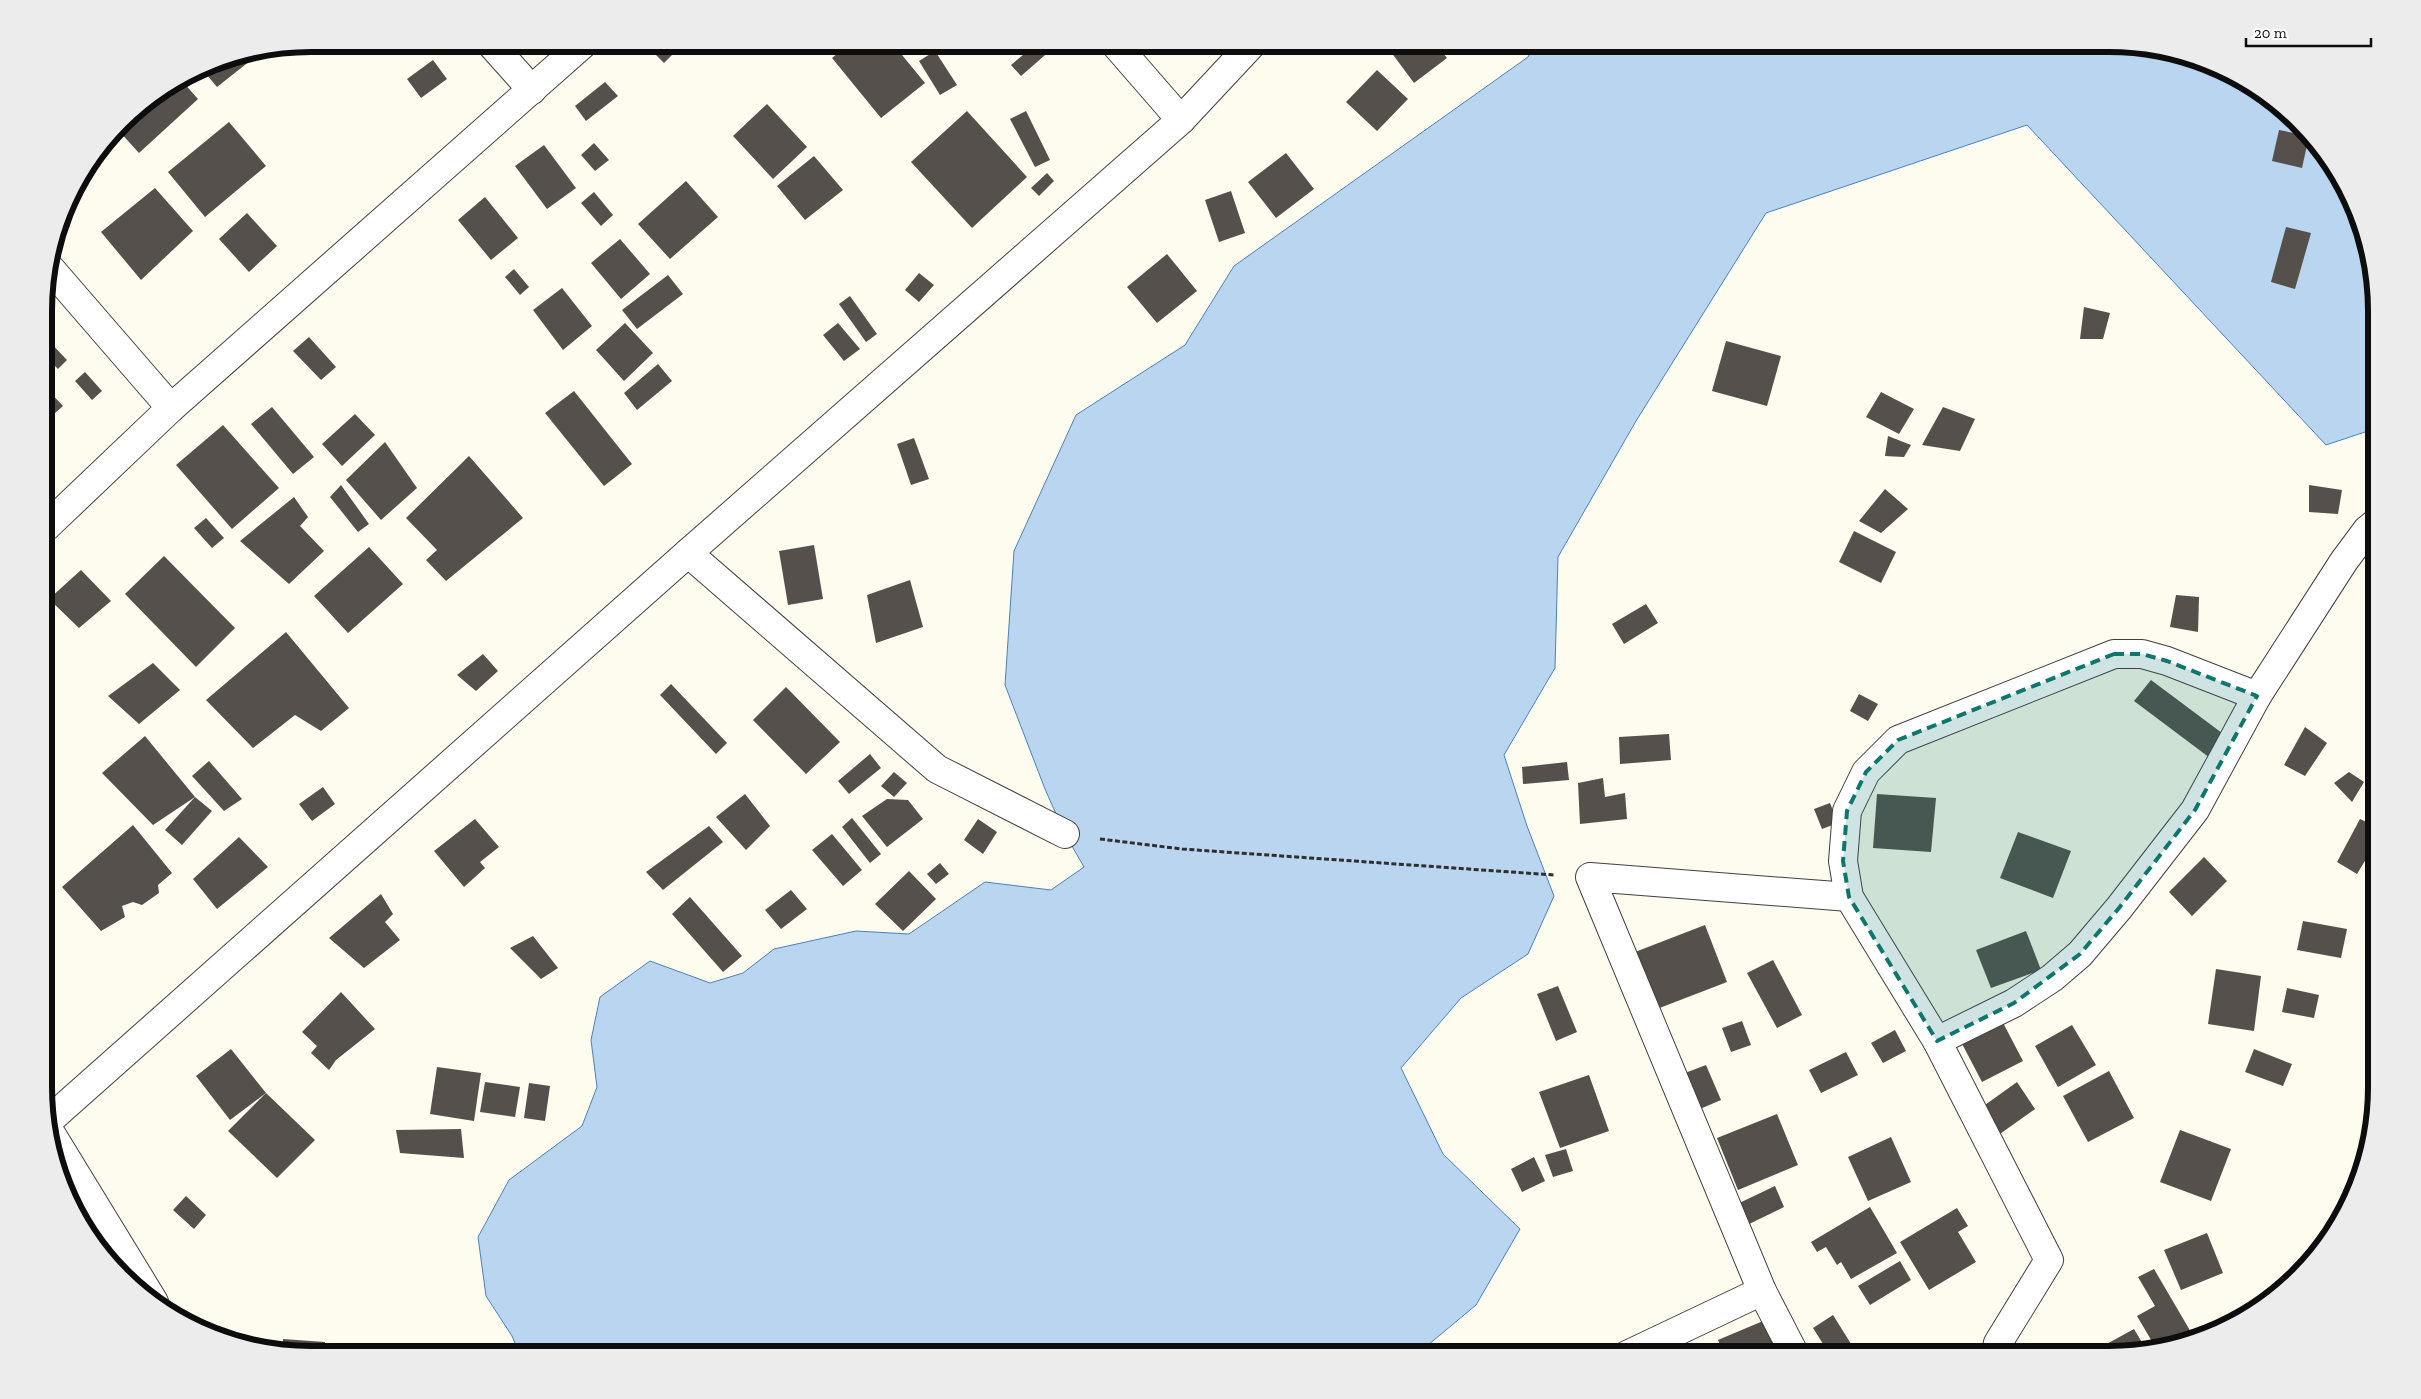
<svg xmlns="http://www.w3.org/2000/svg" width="2421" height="1399" viewBox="0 0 2421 1399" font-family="'Zilla Slab',serif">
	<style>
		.water { fill: #bad5ef; stroke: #4982bd }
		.building { fill: #55504b }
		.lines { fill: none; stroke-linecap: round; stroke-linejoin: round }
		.minor-casing { stroke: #404040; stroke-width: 30 }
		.path { stroke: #2f2f2f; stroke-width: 3; stroke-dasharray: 5 2.5; stroke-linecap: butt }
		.minor { stroke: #fff; stroke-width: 28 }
		.marked { fill: #0f766e; fill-opacity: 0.2; stroke: #0f766e; stroke-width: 4; stroke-dasharray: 10 6; stroke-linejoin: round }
		.rim { fill: none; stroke: #0d0d0d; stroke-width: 6 }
	</style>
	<rect width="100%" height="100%" fill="#fdfcef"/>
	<path class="water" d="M1535,44h575l69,9 65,27 55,42 33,41 31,63 14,68v134l-51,17 -299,-320 -261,88 -130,208 -78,136 -3,111 -51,87 23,71 27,70 -26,58 -67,44 -60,70 42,86 77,75 -44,76 -60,50h-896l-8,-19 -26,-40 -8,-59 31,-57 73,-54 15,-39 -6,-47 9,-43 50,-36 60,22 33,-10 31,-24 82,-18 53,3 76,-52 66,8 33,-23 -19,-33 -20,-45 -40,-104 9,-134 62,-136 109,-70 49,-79 294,-209z"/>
	<g class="building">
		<path d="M651,44h26l3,3 -16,16 -16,-16z"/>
		<path d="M849,44h44l32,39 -44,35 -49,-60z"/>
		<path d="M1005,44h14l-9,6z"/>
		<path d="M1036,44h12l4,5 -31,27 -10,-11z"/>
		<path d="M1395,44h41l11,14 -33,25 -26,-35z"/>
		<path d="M935,51l22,34 -17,10 -21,-34z"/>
		<path d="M259,54l-42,33 -15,-18 7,-5z"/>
		<path d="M433,60l14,19 -26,19 -14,-19z"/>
		<path d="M1377,70l31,29 -31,32 -31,-29z"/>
		<path d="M182,81l16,18 -59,54 -20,-22 16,-21z"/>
		<path d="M605,82l13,14 -32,25 -11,-15z"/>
		<path d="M767,104l40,43 -34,32 -40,-43z"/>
		<path d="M967,111l60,66 -55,51 -61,-66z"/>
		<path d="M1026,111l24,49 -15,7 -25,-48z"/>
		<path d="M229,122l37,44 -61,51 -37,-45z"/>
		<path d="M2279,130l30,6 -7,32 -30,-7z"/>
		<path d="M594,143l15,17 -14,11 -14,-16z"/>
		<path d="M544,145l32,43 -29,21 -32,-43z"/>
		<path d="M1286,153l28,36 -38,29 -28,-36z"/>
		<path d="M814,156l29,34 -38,30 -28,-34z"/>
		<path d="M1047,173l7,8 -15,15 -8,-8z"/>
		<path d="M686,181l32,36 -48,42 -32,-35z"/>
		<path d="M155,188l38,43 -52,49 -40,-48z"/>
		<path d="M1231,191l14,42 -26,9 -14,-42z"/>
		<path d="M594,192l19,23 -12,11 -20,-23z"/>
		<path d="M485,197l33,41 -27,22 -33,-40z"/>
		<path d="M247,213l30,33 -28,26 -30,-33z"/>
		<path d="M2286,227l25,6 -16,56 -24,-7z"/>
		<path d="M620,239l30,35 -29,25 -30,-36z"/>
		<path d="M1167,254l30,37 -40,32 -30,-36z"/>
		<path d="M514,269l15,18 -9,8 -15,-18z"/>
		<path d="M919,273l15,12 -15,17 -14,-12z"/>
		<path d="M668,275l15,19 -46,35 -15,-19z"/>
		<path d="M562,288l30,38 -29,24 -30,-40z"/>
		<path d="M850,296l27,38 -11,8 -27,-38z"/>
		<path d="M2084,307l26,6 -7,26h-23z"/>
		<path d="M625,323l28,30 -29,28 -28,-31z"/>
		<path d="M838,323l22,26 -16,12 -21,-26z"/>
		<path d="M309,337l27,30 -15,13 -28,-29z"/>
		<path d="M46,338l21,22 -9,9 -12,-12z"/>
		<path d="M1726,341l55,15 -14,50 -55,-15z"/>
		<path d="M658,364l14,17 -35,29 -13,-17z"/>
		<path d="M85,372l17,19 -10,9 -17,-19z"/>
		<path d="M46,388l17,18 -17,15z"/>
		<path d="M574,391l58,73 -28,22 -59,-73z"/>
		<path d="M1881,392l33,17 -15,25 -33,-17z"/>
		<path d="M272,407l42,50 -21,17 -42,-50z"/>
		<path d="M1943,407l32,12 -15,32 -38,-6z"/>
		<path d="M355,414l20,21 -33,31 -20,-22z"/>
		<path d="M223,425l56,63 -47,41 -56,-64z"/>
		<path d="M1888,436l23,9 -7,12 -19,-1z"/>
		<path d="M914,438l15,41 -18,6 -14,-41z"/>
		<path d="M385,442l32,46 -36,32 -35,-40z"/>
		<path d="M469,456l54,62 -77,63 -20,-21 11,-10 -31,-32z"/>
		<path d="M341,485l28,39 -11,8 -28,-35z"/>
		<path d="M2309,485l33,5 -4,24 -29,-2z"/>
		<path d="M1885,489l23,20 -27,24 -22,-12z"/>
		<path d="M294,497l14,20 -8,9 24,25 -35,33 -49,-43z"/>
		<path d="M206,518l18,20 -12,10 -18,-20z"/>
		<path d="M1854,531l42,21 -15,31 -42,-21z"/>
		<path d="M814,545l9,54 -35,6 -9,-54z"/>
		<path d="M369,547l34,37 -55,49 -34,-37z"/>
		<path d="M164,556l71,72 -39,39 -71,-73z"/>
		<path d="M81,570l30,31 -32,27 -30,-29z"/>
		<path d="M910,580l13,47 -47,16 -9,-48z"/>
		<path d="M2176,595l23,2 -1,35 -28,-5z"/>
		<path d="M1646,604l12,19 -34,21 -12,-20z"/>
		<path d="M286,632l63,76 -28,23 -26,-16 -42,33 -47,-48z"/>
		<path d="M483,654l15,17 -22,20 -19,-16z"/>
		<path d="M153,663l27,27 -41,34 -31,-28z"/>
		<path d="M2151,680l75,56 -16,22 -76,-57z"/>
		<path d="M671,684l56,59 -11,11 -56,-59z"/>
		<path d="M786,687l54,55 -34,32 -53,-54z"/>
		<path d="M1859,694l19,10 -10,17 -18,-10z"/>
		<path d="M2305,727l22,16 -22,33 -21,-11z"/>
		<path d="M1669,734l2,26 -51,4 -1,-27z"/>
		<path d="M145,736l50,61 -42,28 -51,-52z"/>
		<path d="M870,754l11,14 -32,26 -11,-13z"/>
		<path d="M209,761l33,38 -18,12 -32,-35z"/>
		<path d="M1567,762l2,18 -46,4 -1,-17z"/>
		<path d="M894,772l13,11 -13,14 -13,-11z"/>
		<path d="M2349,772l15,10 -12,20 -18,-19z"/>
		<path d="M1603,778l2,19 20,-4 2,26 -47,5 -2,-41z"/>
		<path d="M323,787l12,17 -23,17 -13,-17z"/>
		<path d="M745,794l25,32 -24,24 -30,-33z"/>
		<path d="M1877,794l59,4 -5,54 -58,-4z"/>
		<path d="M195,797l17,14 -30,34 -17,-15z"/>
		<path d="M887,799l21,1 15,19 -36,28 -25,-31z"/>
		<path d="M1830,803l8,20 -16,6 -8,-20z"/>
		<path d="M852,818l29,36 -11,9 -28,-36z"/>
		<path d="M475,819l24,28 -19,15 5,6 -21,19 -30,-36z"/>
		<path d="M978,819l19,13 -14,22 -19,-14z"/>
		<path d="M2360,819l17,8v14l-20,33 -20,-12z"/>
		<path d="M133,825l39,48 -14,12 1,8 -17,12 -9,-3 -11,4 3,11 -24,14 -39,-44z"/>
		<path d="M709,826l14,16 -60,48 -17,-18z"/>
		<path d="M2018,832l53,19 -18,47 -53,-20z"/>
		<path d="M832,834l30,36 -19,16 -31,-36z"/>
		<path d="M239,837l29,30 -51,42 -24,-30z"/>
		<path d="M2204,857l23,24 -35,35 -23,-24z"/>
		<path d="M940,863l9,11 -13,10 -9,-10z"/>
		<path d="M909,871l27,28 -33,32 -28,-27z"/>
		<path d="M791,890l16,19 -26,20 -16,-19z"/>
		<path d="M381,894l12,20 -8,8 15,18 -36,28 -35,-30z"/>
		<path d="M690,897l52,59 -19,16 -51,-58z"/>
		<path d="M2303,921l44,8 -6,29 -44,-8z"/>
		<path d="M1705,925l22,57 -70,27 -22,-57z"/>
		<path d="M2026,931l15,39 -50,18 -15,-38z"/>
		<path d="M533,936l25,32 -17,11 -31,-31z"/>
		<path d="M1773,960l29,55 -25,13 -30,-55z"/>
		<path d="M2216,969l45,7 -7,55 -46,-7z"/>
		<path d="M1558,986l19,46 -21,9 -19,-47z"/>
		<path d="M2287,988l32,7 -5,23 -32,-6z"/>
		<path d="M341,992l34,37 -39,31 -7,10 -18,-17 6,-7 -15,-14z"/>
		<path d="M2000,1017l23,44 -41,21 -23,-44z"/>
		<path d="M1742,1021l9,24 -20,7 -9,-24z"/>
		<path d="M2072,1025l24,40 -38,22 -23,-41z"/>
		<path d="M1895,1030l11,21 -23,12 -12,-20z"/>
		<path d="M231,1049l35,44 -36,27 -34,-44z"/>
		<path d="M2254,1049l38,15 -9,22 -38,-14z"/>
		<path d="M1846,1052l12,23 -37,18 -12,-23z"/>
		<path d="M1706,1065l15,35 -21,9 -15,-36z"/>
		<path d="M437,1067l44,6 -7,48 -44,-7z"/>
		<path d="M2109,1071l25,47 -46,24 -25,-46z"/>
		<path d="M1589,1075l20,56 -49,17 -21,-56z"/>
		<path d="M485,1082l35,5 -5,30 -35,-5z"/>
		<path d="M2017,1082l18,27 -38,27 -19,-26z"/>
		<path d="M529,1083l21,3 -5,35 -21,-3z"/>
		<path d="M266,1093l49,47 -38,38 -49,-47z"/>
		<path d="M1777,1114l21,51 -60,25 -21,-52z"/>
		<path d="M461,1129l3,29 -64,-5 -4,-23z"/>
		<path d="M2180,1130l51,19 -20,52 -51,-19z"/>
		<path d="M1891,1137l20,45 -43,19 -20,-44z"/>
		<path d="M1566,1149l7,22 -20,6 -8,-22z"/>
		<path d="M1534,1157l11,24 -23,11 -11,-23z"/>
		<path d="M1775,1186l9,21 -41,20 -10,-21z"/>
		<path d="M186,1196l20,19 -12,14 -21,-19z"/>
		<path d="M1870,1207l27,46 -46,26 -10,-17 -4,3 -11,-18 -9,5 -6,-10z"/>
		<path d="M1957,1208l11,18 -10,6 18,30 -47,28 -29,-48z"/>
		<path d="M2207,1233l16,40 -42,17 -17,-40z"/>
		<path d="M1900,1261l11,19 -41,25 -12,-19z"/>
		<path d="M2154,1269l41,70 -16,7 -22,4 -20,-34 18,-10 -17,-29z"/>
		<path d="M1833,1315l25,40h-28l-17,-27z"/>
		<path d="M1763,1321l15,34h-53l-7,-15z"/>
		<path d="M2134,1329l13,22 -20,4h-33l-2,-3z"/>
		<path d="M283,1339l42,3 -1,13 -41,-4z"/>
		<path d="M1705,1348l4,7h-17z"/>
	</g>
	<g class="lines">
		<g class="minor-casing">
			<g id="minor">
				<path d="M491,44l41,46"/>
				<path d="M1115,44l66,76"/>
				<path d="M49,267l122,141"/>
				<path d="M46,527l125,-119 412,-364"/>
				<path d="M688,553l249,216 128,65"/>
				<path d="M1937,1041l77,-38 38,-25 28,-24 39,-46 76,-98 62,-114 87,-135 23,-31 10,-8"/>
				<path d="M46,1123l642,-570 493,-433 71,-76"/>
				<path d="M47,1127l107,175"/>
				<path d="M1627,1355l135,-64"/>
				<path d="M1795,1355l-33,-64 -172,-414 259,20"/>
				<path d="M1995,1355l3,-12 51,-83 -112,-219 -88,-144 -6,-36 4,-50 19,-39 32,-32 216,-86h28l25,7 90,35"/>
			</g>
		</g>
		<path class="path" d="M1100,839l82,10 372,26"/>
		<use href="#minor" class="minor"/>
	</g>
	<path class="marked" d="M2114,654h28l25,7 90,35 -62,114 -76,98 -39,46 -66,49 -77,38 -88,-144 -6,-36 4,-50 19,-39 32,-32z"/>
	<path d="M0 0H2421V1399H0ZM311 52H2109A259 259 0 0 1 2368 311V1087A259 259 0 0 1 2109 1346H311A259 259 0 0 1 52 1087V311A259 259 0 0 1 311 52Z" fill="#ececec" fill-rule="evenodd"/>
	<path class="rim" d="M311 52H2109A259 259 0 0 1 2368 311V1087A259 259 0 0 1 2109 1346H311A259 259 0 0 1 52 1087V311A259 259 0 0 1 311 52Z"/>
	<path d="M2246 38v8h125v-8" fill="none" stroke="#0d0d0d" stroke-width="2.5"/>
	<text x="2254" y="38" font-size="15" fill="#0d0d0d" stroke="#ffffff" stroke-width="4" paint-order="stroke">20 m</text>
</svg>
